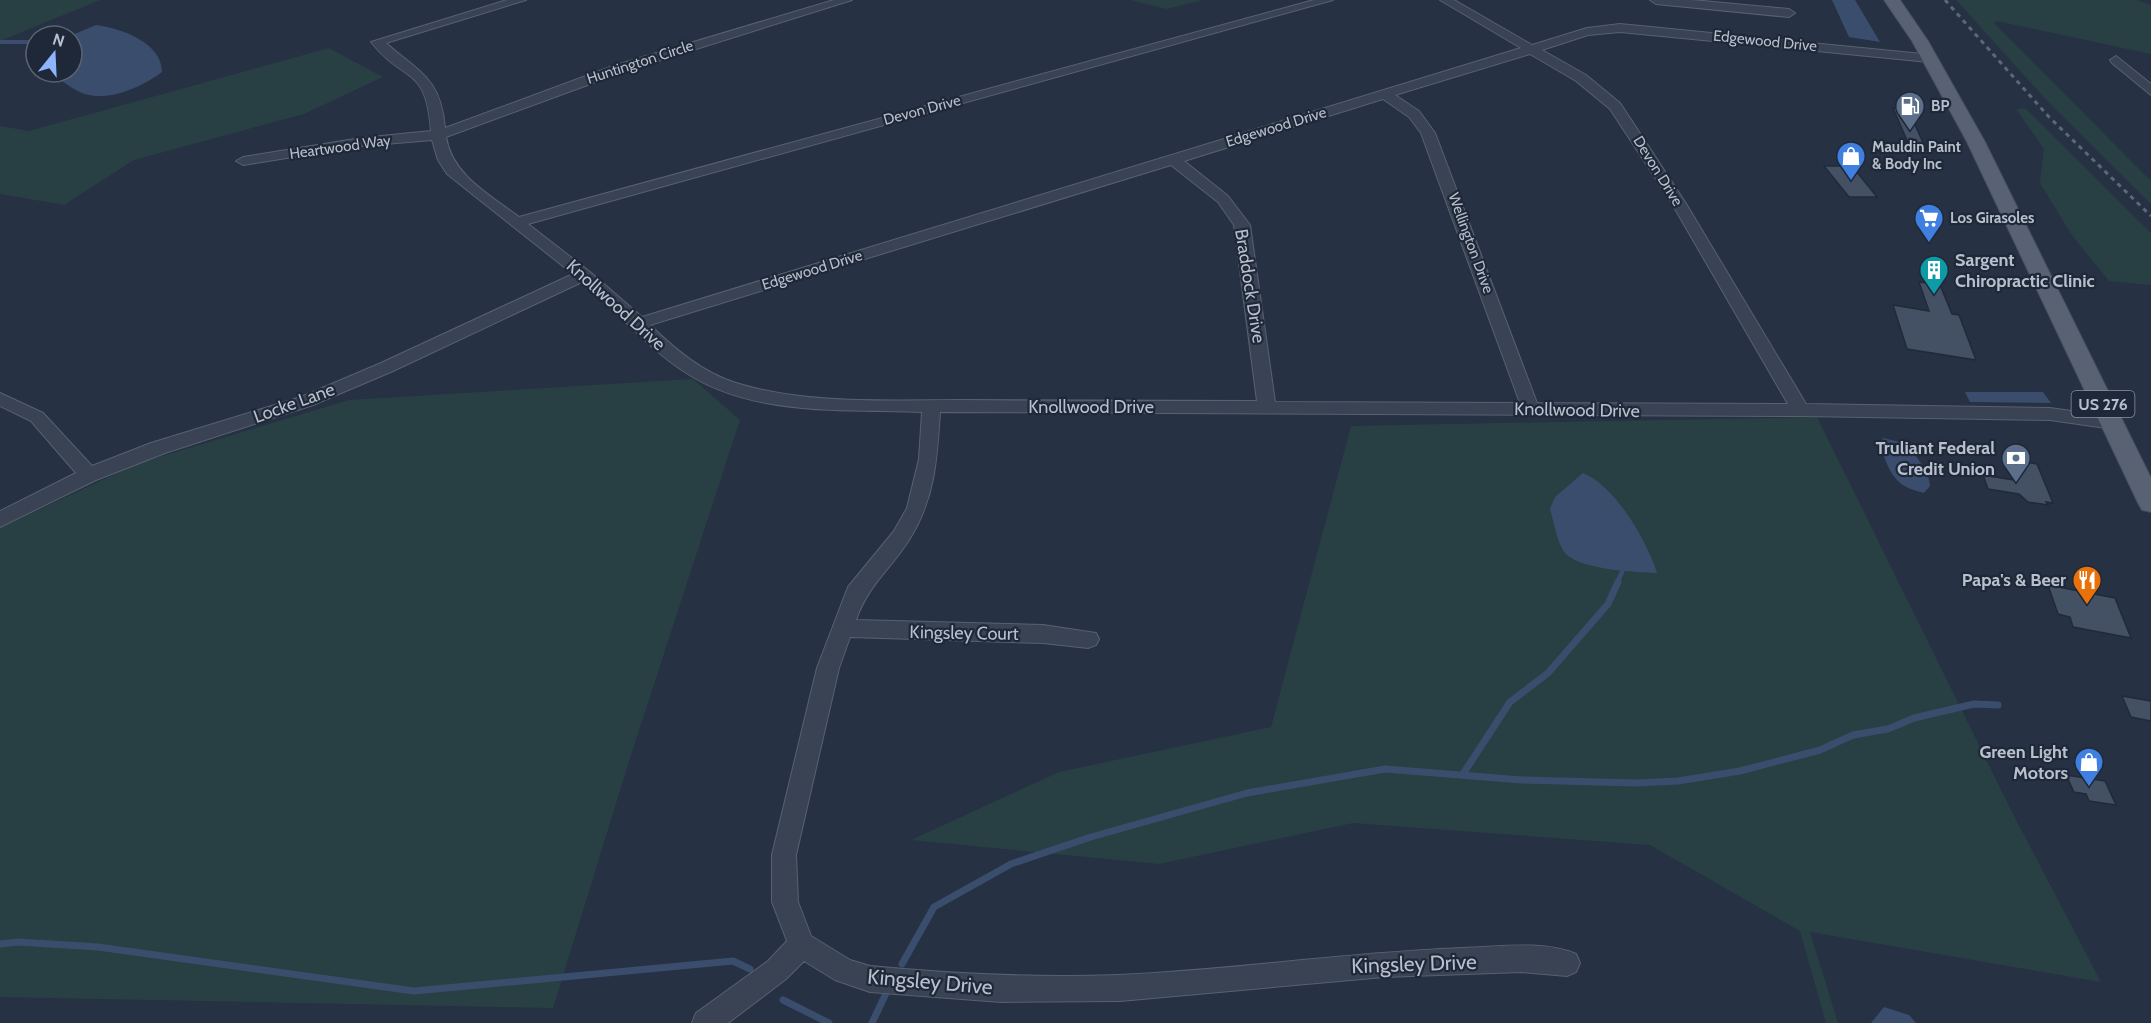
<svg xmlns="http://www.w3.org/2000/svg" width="2151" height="1023" viewBox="0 0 2151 1023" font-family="Cabin,sans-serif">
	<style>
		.green { fill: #284044 }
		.water { fill: #3b4d6c }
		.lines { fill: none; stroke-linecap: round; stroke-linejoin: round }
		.stream-far2 { stroke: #3b4d6c; stroke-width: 4 }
		.stream-far1 { stroke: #3b4d6c; stroke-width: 4.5 }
		.stream { stroke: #3b4d6c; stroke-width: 7 }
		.building { fill: #445165; stroke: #212a3a; stroke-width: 1.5 }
		.minor-casing { stroke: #586170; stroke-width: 2 }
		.major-casing { stroke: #444c5c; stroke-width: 2 }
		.minor { fill: #3a4353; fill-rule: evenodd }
		.major { fill: #586272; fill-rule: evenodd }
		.rail { stroke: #5c677a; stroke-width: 3; stroke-dasharray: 4.5 4.5; stroke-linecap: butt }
		.labels { text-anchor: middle; stroke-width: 4.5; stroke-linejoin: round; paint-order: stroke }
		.far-street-label { font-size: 15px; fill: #b7bfcc; stroke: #1f2838 }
		.far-poi-label { font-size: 15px; font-weight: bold; fill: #b7bfcc; stroke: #1f2838; text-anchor: start }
		.shield { fill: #1f2838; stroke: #8992a0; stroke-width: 1.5 }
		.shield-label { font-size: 16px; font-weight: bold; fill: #b7bfcc }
		.poi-label { font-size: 18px; font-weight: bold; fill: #b7bfcc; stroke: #1f2838; text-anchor: end }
		.street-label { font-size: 18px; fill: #b7bfcc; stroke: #1f2838 }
		.near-street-label { font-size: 21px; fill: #b7bfcc; stroke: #1f2838 }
	</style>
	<rect width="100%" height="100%" fill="#263143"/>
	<g class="green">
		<path d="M0,0h100l-100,41z"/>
		<path d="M1130,0h73l-37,9z"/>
		<path d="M1956,0h180l15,5v49l-154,-33 -3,2 157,158v23l-100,-99z"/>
		<path d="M329,48l54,29 -79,37 -170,46 -70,45 -64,-11v-68l29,5z"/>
		<path d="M2025,108l126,125v52l-42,-4 -38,-47 -31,-51 4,-34 -28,-40z"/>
		<path d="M693,379l47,41 -110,338 -77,250 -553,-11v-469l139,-65 210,-63z"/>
		<path d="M1817,417l196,397 88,168 -291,-50 28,91h-12l-26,-92 -150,-86 -297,-22 -194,41 -248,-24 148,-68 212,-45 80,-301z"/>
	</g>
	<g class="water">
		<path d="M1832,0h23l25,42 -31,-5z"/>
		<path d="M96,25c24,3 66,17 66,47 -20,15 -55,31 -80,21 -12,-5 -22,-14 -32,-21h22v-36h-2z"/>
		<path d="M1965,392h78l8,11 -81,-1z"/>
		<path d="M1883,438l25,6 20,30 2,12 -6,7c-32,-7 -33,-21 -45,-48z"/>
		<path d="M1583,473c33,14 63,66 74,100 -21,-1 -83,-3 -94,-23 -7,-12 -9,-28 -13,-41l5,-12z"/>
		<path d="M1884,1007l25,8 7,8h-45z"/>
	</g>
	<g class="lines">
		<path class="stream-far2" d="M0,42h36"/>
		<path class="stream-far1" d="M1617,583l5,-11"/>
		<g class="stream">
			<path d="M1463,774l47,-72 38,-29 60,-69 10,-22"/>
			<path d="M0,944l18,-2 80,5 316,44 319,-30 17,8"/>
			<path d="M902,964l32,-57 77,-43 80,-27 156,-44 138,-24 137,11 114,3 42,-2 62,-10 80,-21 33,-15 35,-6 26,-11 60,-14 24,1"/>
			<path d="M783,1000l46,23"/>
			<path d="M872,1023l17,-36"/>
		</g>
	</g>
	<g class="building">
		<path d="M1893,108l15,2 20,43 -16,-1z"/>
		<path d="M1824,166h28l25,31h-28z"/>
		<path d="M1919,282l21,3 12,29 7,1 17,45 -69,-11 -14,-44 36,6z"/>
		<path d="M2005,458l32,6 16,39 -7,-1 2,3 -20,-3 -9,-8 -31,-5 -5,-14 31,5z"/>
		<path d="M2048,585l67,13 16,40 -58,-11 -3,-10 -12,-3z"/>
		<path d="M2122,696l29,5v20l-20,-4z"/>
		<path d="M2066,775l39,6 11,24 -27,-4 -3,-7 -12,-2z"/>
	</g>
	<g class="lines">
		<g class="minor-casing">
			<g id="minor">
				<path d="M507,0h19l-140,43c33,29 55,35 59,85l168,-62 221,-66h18l-229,72 -177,65c6,38 44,58 73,80l795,-217h19l-805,224 62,48 52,45 879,-269 -81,-48h14l78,45 55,-17 33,-4 313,31 2,3 -6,4 -309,-30 -32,3 -46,15 44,25 34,28 65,99 121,202 244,4 63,9 6,2 3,4 -3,4 -6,2 -63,-9 -249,-4 -861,-4c-3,47 -5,87 -31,128 -19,30 -41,45 -53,80l187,5 53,8 3,6 -3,6 -8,3 -45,-5 -193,-6 -11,31 -43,187 2,47 13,34 39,24 20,6c83,8 166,12 249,9 115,-5 230,-23 345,-27 35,-1 79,-8 112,6l4,9 -4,9 -9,4 -46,-4 -137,5 -264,24 -119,1 -131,-10 -35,-12 -31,-19 -18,18 -58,44h-36l4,-10 72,-52 19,-20 -15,-39v-47l45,-187 31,-81 46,-56 13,-23 12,-49 3,-47c-77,-3 -170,5 -237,-40 -39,-25 -67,-61 -103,-90l-189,89 -80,34 -148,48 -69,27 -96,47v-16l76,-38 -45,-52 -31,-15v-13l43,20 49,53 59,-23 150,-46 80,-34 192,-89 -126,-100 -9,-14 -6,-20 -71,6 -118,19 -7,-4 7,-4 118,-19 70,-7c-5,-67 -27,-47 -60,-89zM1530,54l46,27 34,28 61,93 117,202 -251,-1 -102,-270 -16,-22 -24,-16zM1383,99l26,18 12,16 99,270 -245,-1 -25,-177 -22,-29 -44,-35zM1171,165l47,37 16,23 23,176c-98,0 -196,0 -295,-1 -74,0 -154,5 -226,-17 -34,-11 -60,-33 -86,-58z"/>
				<path d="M1650,0h42l97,9 6,4 -6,4 -133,-13z"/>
				<path d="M2116,56l35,28v11l-39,-32 -2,-3z"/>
			</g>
		</g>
		<g class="major-casing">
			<path id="major" d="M1884,0h16l28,41 57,101 166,336v34l-9,-2 -4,-7 -171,-361 -55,-101z"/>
		</g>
		<use href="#minor" class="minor"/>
		<use href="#major" class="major"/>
		<path class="rail" d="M1945,0l104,117 102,99"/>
	</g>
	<defs>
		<g id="fuel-pin" transform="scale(1.5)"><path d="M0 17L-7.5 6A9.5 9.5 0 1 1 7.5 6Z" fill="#5c6f8a" stroke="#1f2838"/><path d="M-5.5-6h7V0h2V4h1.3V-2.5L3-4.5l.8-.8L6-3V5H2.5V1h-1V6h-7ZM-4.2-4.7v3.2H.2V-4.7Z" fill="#fff"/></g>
		<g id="shop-pin" transform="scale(1.5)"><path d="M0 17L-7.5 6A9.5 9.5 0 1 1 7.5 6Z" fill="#3f7fe0" stroke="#1f2838"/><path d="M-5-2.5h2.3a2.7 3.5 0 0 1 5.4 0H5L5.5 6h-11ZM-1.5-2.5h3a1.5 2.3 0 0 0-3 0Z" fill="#fff"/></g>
		<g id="supermarket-pin" transform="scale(1.5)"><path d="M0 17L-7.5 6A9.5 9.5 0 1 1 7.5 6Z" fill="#3f7fe0" stroke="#1f2838"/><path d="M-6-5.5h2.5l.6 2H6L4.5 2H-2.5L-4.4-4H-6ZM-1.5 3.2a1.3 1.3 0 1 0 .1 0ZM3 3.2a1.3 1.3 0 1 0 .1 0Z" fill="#fff"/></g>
		<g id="building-pin" transform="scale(1.5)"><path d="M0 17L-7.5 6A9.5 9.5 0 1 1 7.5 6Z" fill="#0f9aa8" stroke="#1f2838"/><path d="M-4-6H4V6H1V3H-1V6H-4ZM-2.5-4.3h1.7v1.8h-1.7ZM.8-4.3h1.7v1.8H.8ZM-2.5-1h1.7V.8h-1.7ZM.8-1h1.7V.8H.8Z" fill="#fff"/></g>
		<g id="bank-pin" transform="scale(1.5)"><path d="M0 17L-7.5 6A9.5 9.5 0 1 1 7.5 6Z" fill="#5c6f8a" stroke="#1f2838"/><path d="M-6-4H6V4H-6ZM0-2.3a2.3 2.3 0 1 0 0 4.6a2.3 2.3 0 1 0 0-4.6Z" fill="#fff"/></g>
		<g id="restaurant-pin" transform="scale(1.5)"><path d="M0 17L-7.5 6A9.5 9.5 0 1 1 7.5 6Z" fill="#e8710a" stroke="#1f2838"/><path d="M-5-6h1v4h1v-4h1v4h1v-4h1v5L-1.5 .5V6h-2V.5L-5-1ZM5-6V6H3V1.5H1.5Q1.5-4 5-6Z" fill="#fff"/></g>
	</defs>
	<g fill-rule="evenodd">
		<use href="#fuel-pin" x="1910" y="106"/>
		<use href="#shop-pin" x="1851" y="156"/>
		<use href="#supermarket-pin" x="1929" y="218"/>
		<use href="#building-pin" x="1934" y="270"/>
		<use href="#bank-pin" x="2016" y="458"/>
		<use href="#restaurant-pin" x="2087" y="580"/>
		<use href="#shop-pin" x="2089" y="762"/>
	</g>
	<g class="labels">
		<g class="far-street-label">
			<text transform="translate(1765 41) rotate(6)" y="5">Edgewood Drive</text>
			<text transform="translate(640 62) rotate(-18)" y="5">Huntington Circle</text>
			<text transform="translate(922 110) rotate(-15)" y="5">Devon Drive</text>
			<text transform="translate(1276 127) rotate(-17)" y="5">Edgewood Drive</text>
			<text transform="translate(340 147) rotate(-8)" y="5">Heartwood Way</text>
			<text transform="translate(1658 171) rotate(58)" y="5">Devon Drive</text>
			<text transform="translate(1471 243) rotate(70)" y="5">Wellington Drive</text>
			<text transform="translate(812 270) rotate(-17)" y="5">Edgewood Drive</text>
		</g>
		<g class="far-poi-label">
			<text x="1931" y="111">BP</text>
			<text x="1872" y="152">Mauldin Paint<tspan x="1872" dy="17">&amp; Body Inc</tspan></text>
			<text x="1950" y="223">Los Girasoles</text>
		</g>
		<rect class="shield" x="2071.5" y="391" width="63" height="26" rx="4.5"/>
		<g class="shield-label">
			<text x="2103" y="410">US 276</text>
		</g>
		<g class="poi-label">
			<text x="1955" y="266" text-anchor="start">Sargent<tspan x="1955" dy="21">Chiropractic Clinic</tspan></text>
			<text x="1995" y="454">Truliant Federal<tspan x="1995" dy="21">Credit Union</tspan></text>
			<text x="2066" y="586">Papa's &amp; Beer</text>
			<text x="2068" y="758">Green Light<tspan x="2068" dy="21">Motors</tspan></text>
		</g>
		<g class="street-label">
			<text transform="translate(1250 286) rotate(81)" y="6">Braddock Drive</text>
			<text transform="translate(616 305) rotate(42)" y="6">Knollwood Drive</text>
			<text transform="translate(294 403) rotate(-20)" y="6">Locke Lane</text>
			<text x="1091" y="413">Knollwood Drive</text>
			<text transform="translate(1577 410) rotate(1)" y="6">Knollwood Drive</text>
			<text transform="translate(964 633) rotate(1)" y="6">Kingsley Court</text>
		</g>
		<g class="near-street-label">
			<text transform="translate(1414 964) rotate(-2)" y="7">Kingsley Drive</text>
			<text transform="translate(930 982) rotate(5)" y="7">Kingsley Drive</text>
		</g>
	</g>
	<g transform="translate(54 54) rotate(18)"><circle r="28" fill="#1f2838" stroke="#5c6473" stroke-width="1.5"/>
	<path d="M0-4.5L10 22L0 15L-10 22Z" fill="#8db4fc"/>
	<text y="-9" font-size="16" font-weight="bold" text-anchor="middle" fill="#b7bfcc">N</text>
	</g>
</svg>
